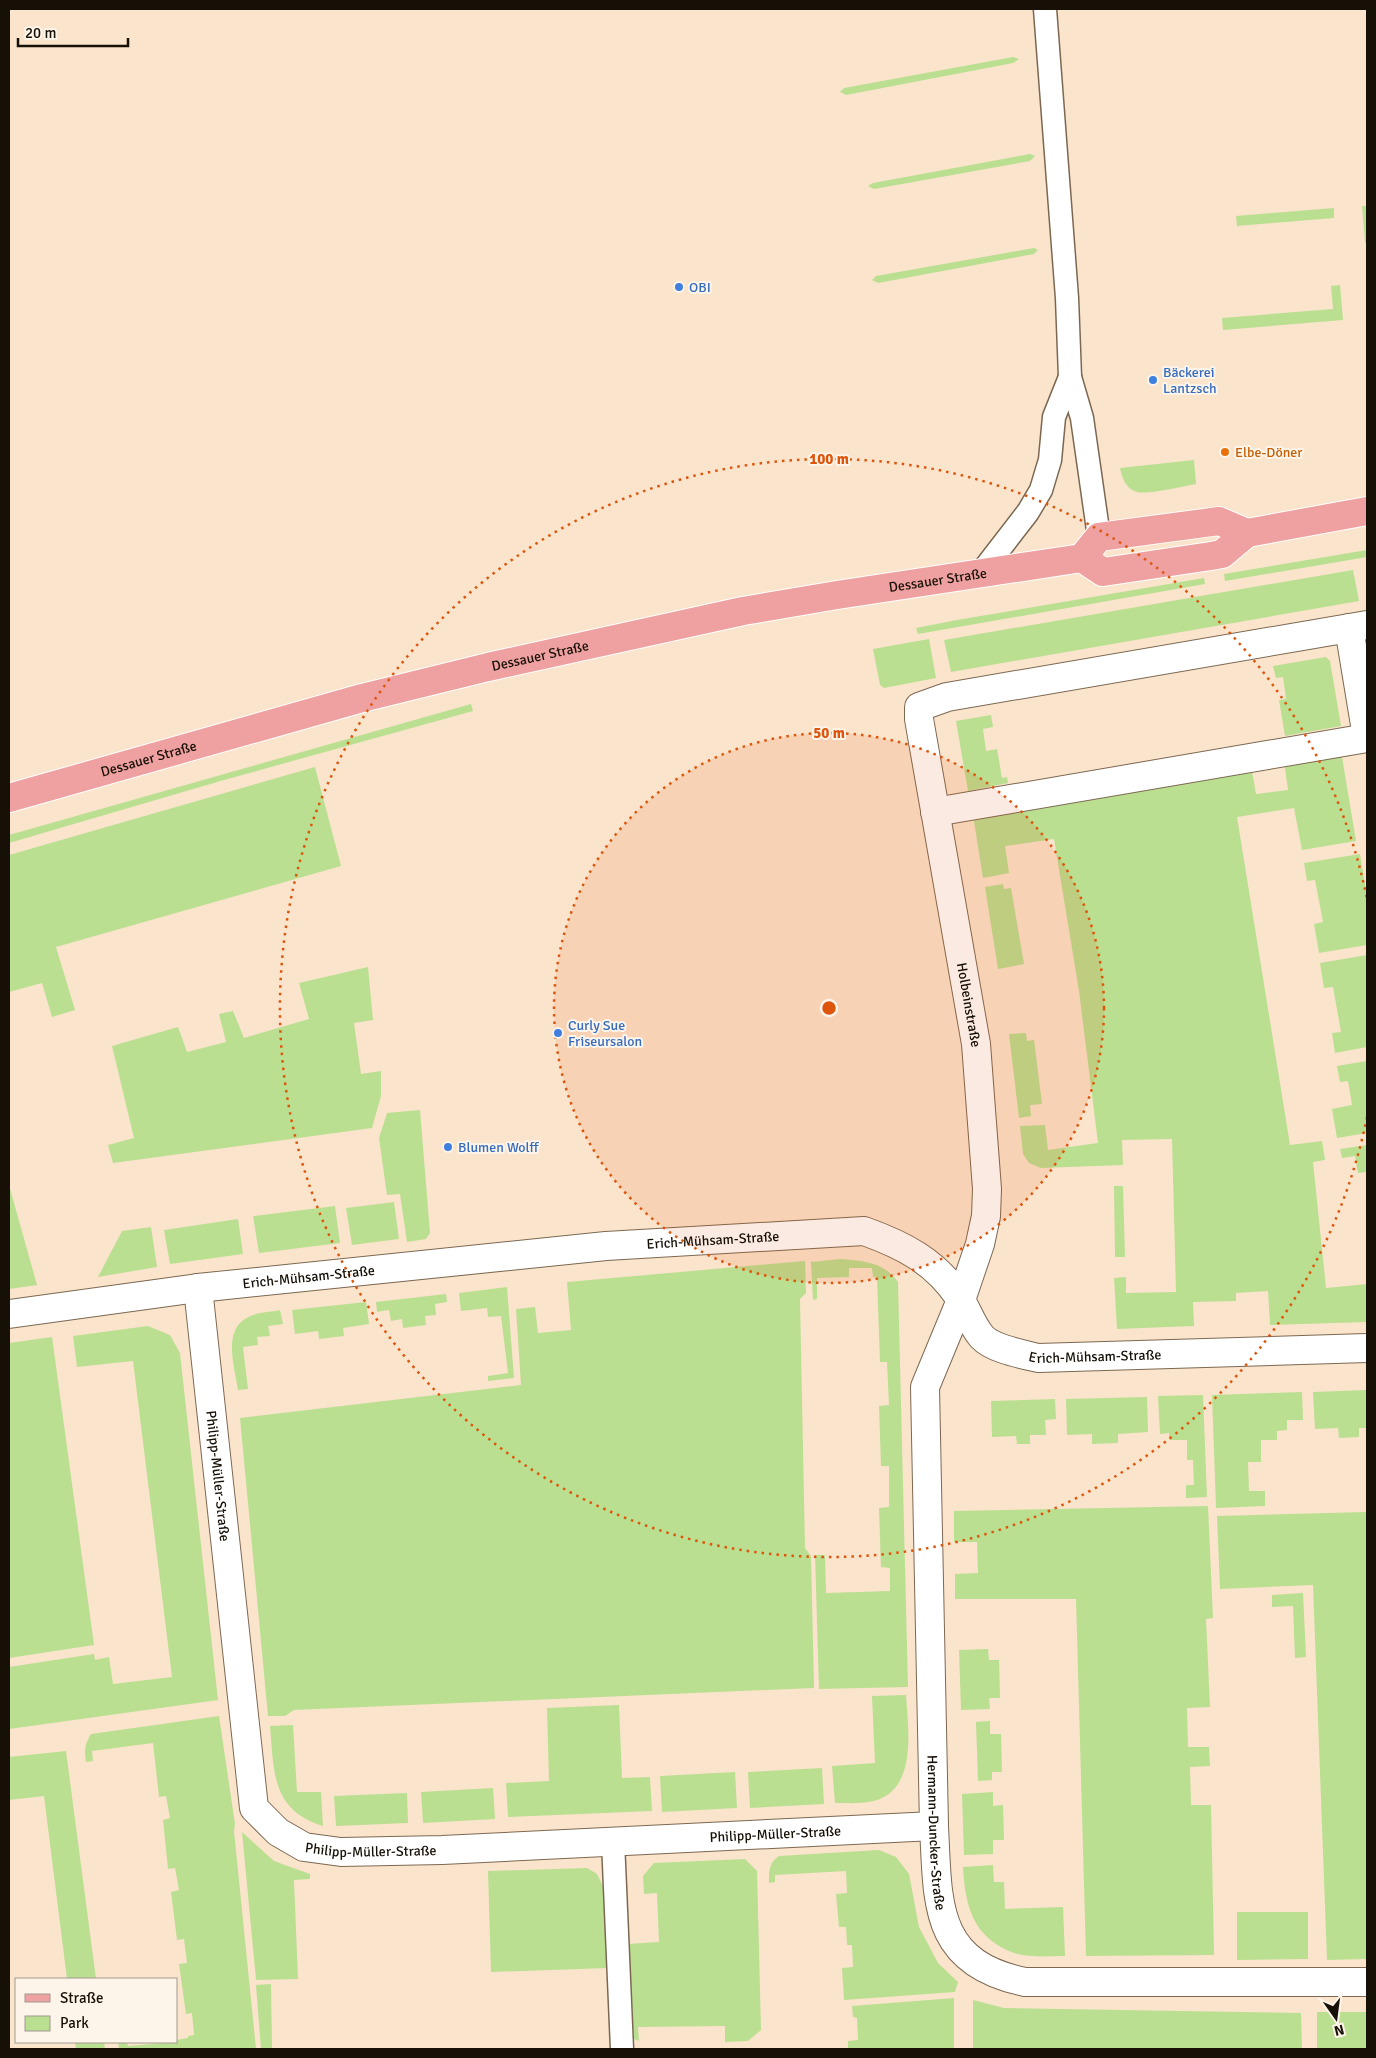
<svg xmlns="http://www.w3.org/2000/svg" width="1376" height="2058" viewBox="0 0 1376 2058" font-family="Signika,sans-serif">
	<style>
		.green { fill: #badf91 }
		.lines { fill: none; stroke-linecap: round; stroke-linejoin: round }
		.service-casing { stroke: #7c6852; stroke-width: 25 }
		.minor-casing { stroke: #7c6852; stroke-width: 30 }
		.primary-casing { stroke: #fff; stroke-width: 30 }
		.service { stroke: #fff; stroke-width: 22 }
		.minor { stroke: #fff; stroke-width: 28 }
		.primary { stroke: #eea1a0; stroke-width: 28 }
		.ring { fill: none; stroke: #de550c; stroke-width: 2.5; stroke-dasharray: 2.5 5 }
		.shop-dot { fill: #3f7fe0; stroke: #fdf4ea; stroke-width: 2 }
		.food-dot { fill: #e8710a; stroke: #fdf4ea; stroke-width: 2 }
		.labels { text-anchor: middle; stroke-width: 4; stroke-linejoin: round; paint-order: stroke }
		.shop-label { font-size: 14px; fill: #366cbe; stroke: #fdf4ea; text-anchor: start }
		.food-label { font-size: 14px; fill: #c56008; stroke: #fdf4ea; text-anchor: start }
		.street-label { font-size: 14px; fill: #171007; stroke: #fdf4ea }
		.centre { fill: #de550c; stroke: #fdf4ea; stroke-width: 2.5 }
		.ring-label { font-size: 15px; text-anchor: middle; font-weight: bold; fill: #de550c; stroke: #fdf4ea; stroke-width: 4; stroke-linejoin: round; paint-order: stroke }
	</style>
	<rect width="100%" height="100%" fill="#fbe4cc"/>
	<g class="green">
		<path d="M1013,57l6,2 -6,4 -167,32 -6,-3 4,-4z"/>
		<path d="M1030,154l5,2 -5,5 -156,28 -6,-3 5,-3z"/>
		<path d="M1362,206h5v37h-2z"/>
		<path d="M1334,208v10l-97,8 -1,-10z"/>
		<path d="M1034,248l4,2 -4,4 -156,29 -6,-3 4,-4z"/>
		<path d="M1340,285l3,35 -120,10 -1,-12 111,-9 -2,-23z"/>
		<path d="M1194,460l2,24c-11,2 -50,11 -59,8 -11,-3 -15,-14 -17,-24z"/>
		<path d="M1367,550v7l-142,24 -1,-7z"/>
		<path d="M1353,570l6,31 -408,71 -7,-32z"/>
		<path d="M1204,578l1,6 -287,50 -2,-6 41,-8z"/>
		<path d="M929,639l7,39 -52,10 -4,-3 -7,-36z"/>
		<path d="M1326,657l4,4 11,65 -56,10 -6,-36 7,-1 -3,-22 -7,1 -3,-12z"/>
		<path d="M471,704l2,7 -249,69 -215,63v-8z"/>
		<path d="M991,715l2,12 -10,2 3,22 11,-2 5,29 5,-1 1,6 -40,8 -12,-70z"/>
		<path d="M1341,751l15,90 -54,9 -8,-42 -57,9 53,328 32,-4 3,19 -12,2 13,126 41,-4v38l-97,3 -2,-34 -32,2v8l-43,1 1,24 -77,3 -3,-51 12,-1v16l50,-1 -4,-153 -50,1 1,25 -82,3 -12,-5 -6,-9 -3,-28 25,-1 3,25 50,-7 -19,-152 -25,-152 -49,7 4,27 -26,5 -10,-63 278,-49 5,28 32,-4 -4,-29z"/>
		<path d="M315,767l26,99 -285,81 19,63 -23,7 -10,-34 -33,9v-137z"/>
		<path d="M1360,854l7,43v48l-48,8 -5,-29 9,-2 -8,-42 -8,1 -3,-18z"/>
		<path d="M1003,884l1,5 7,-1 13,76 -26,5 -13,-82z"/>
		<path d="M1367,955v92l-32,6 -3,-20 9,-1 -8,-45 -9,1 -4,-25z"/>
		<path d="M368,967l5,53 -19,3 7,51 20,-3v25l-9,32 -259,35 -5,-18 26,-7 -22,-92 66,-19 9,25 39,-10 -7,-28 14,-3 11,27 65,-19 -10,-36z"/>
		<path d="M1026,1033l1,8 7,-1 8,64 -12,1 1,11 -12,2 -10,-84z"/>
		<path d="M1367,1061v72l-30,5 -5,-29 20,-4 -4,-24 -8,1 -3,-16z"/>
		<path d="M420,1110l10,123 -4,6 -19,3 -7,-48 -13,1 -8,-57 8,-25z"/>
		<path d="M1367,1145v27l-9,1 -3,-17 -13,2 -2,-9z"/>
		<path d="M9,1185l28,100 -28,4z"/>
		<path d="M1114,1186h9l2,71h-10z"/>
		<path d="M394,1202l5,37 -47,6 -6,-37z"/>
		<path d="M335,1206l5,37 -81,10 -6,-37z"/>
		<path d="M238,1219l5,35 -73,10 -6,-34z"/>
		<path d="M151,1227l6,40 -59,10 24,-46z"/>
		<path d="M841,1259c23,2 43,3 57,23l10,405 -89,2 -4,-134h10l1,38 64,-2v-23l-9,-1 -2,-59 10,-1v-41h-8l-2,-60 10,-1 -2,-43h-7l-3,-85h-4l-1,-9h-23v9l-32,1v21l-4,1 -2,-38z"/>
		<path d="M805,1261l1,32 -6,6 5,249 6,8 3,132 -520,22 -9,6h-17l-28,-298 281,-33 -5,-76 19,-2 3,26 33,-3 -4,-48z"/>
		<path d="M507,1287l7,91 -26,3v-5l20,-3 -7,-57 -13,1 -1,-9 -26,3 -2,-18z"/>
		<path d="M446,1294l1,8 -12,2 1,11 -11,1 1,9 -23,3 -1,-9 -11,2 -2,-11 -12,2 -1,-10z"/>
		<path d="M366,1302l3,22 -26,4 1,8 -25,3 -1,-8 -23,3 -3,-24z"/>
		<path d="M280,1310l3,14 -15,2 2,10 -13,1 1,8 -15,2 5,42 -10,1c-4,-26 -17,-64 15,-75 8,-3 19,-3 27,-5z"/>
		<path d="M148,1326l22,9 10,18 38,347 -209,29v-62l85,-13 1,6 14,-3 4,27 59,-7 -39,-316 -56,6 -4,-31z"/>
		<path d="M52,1337l42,308 -85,13v-315z"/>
		<path d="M1367,1390v38h-8v9l-20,1 -1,-10 -23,1 -2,-37z"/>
		<path d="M1302,1392l1,28h-16v10l-10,1v9h-16v22h-13l1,29h16v15l-49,2 -4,-113z"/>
		<path d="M1203,1395l4,102 -21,1v-13h8l-1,-25h-6v-20h-18v-7l-9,1 -2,-38z"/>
		<path d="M1147,1397l1,35 -30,2v9l-26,1v-10l-25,1 -1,-36z"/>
		<path d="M1055,1399l1,20 -11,1 1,15h-16v9h-13l-1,-8 -24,1 -1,-36z"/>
		<path d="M1208,1506l5,112 -7,1 4,88 -23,1 1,39h21l1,19 -20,1 1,38h20l3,150 -128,1 -10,-357h-121v-25l23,-1 -1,-31h-23v-31z"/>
		<path d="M1367,1512v447l-40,1 -14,-375 -93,4 -3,-73z"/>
		<path d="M1303,1593l3,64 -11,1 -2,-52 -21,1v-12z"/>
		<path d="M988,1649l1,11h10l1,38h-11l1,11 -29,1 -2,-60z"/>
		<path d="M906,1695c2,34 12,94 -32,106 -12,3 -27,2 -39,2l-3,-37 43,-3 -3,-67z"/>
		<path d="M619,1705l3,73 28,-1 2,34 -144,6 -2,-34 43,-2 -2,-73z"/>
		<path d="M219,1716l16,108 -1,7 22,218h-137l-1,-7h9l1,4 48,-4v-2l12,-2v-2l6,-1 -2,-22 -6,1 -7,-50 8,-1 -3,-24 -7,1 -6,-48 8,-2 -4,-22 -7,1 -5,-49 7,-2 -4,-22 -7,1 -6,-54 -61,8 1,10 -7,1c-2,-12 -1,-18 5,-28z"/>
		<path d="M990,1721v13h11l1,38h-10v8l-14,1 -2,-59z"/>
		<path d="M293,1725l4,67h24l2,34c-52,-16 -49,-55 -53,-100z"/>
		<path d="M66,1751l30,228h-29l-23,-183 -35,4v-43z"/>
		<path d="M822,1768l2,36 -74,4 -2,-36z"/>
		<path d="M735,1772l2,36 -75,4 -2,-36z"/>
		<path d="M493,1788l2,31 -72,4 -2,-31z"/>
		<path d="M993,1792v14l10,-1 1,35h-11v14l-29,1 -2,-61z"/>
		<path d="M407,1793l1,30 -72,3 -2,-30z"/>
		<path d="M242,1832l32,29 36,13v5l-16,1 4,99 -42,1z"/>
		<path d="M879,1850l17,7 13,17 10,53 19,36 20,19 -3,10 -111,8 -2,-32 11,-1 -1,-22h-5l-1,-18h-7l-3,-33 11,-1 -1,-22 -71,4v7l-6,1c0,-12 0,-21 10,-27z"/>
		<path d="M745,1859l12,12 4,159 -13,11 -23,1v-16l-87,1 1,14 -5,-2 -5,-11 -2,-84 32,-2 -2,-49 -13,1 -1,-18 11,-13z"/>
		<path d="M993,1865l1,17h10l1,27 58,-2 2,49c-16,0 -35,2 -51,-3 -41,-15 -49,-47 -51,-86z"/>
		<path d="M587,1868l10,6 8,16 3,78 -117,4 -3,-101z"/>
		<path d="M1237,1912h71v47l-71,1z"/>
		<path d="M271,1984l1,65h-11l-5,-64z"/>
		<path d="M954,1998v51h-106v-8l10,-1 -1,-22 -4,-1 -1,-11z"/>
		<path d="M973,2000l31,8 297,5 1,36h-329z"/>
		<rect x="1317" y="2012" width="50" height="37"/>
		<path d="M75,2042h29l1,7h-29z"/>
	</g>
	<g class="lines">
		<g class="service-casing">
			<g id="service">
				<path d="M1045,9l22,289 3,79 12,41 17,119"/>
				<path d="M981,573l47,-61 13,-22 9,-30 4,-43 16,-40"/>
				<path d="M613,1841l9,208"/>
			</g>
		</g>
		<g class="minor-casing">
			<g id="minor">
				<path id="s1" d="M1367,625l-420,72 -28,10v12l57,325 11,145 -1,27 -6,28 -19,56 -36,87 9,439c4,78 -1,137 91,156h342"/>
				<path d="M1349,628l18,109"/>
				<path d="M935,812l432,-74"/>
				<path id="s2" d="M198,1288l56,520 24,24 26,15 37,5 101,-2 492,-24"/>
				<path id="s3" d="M9,1314l189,-26 408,-42 258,-15c39,14 71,30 95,66 8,12 13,29 23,40 11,12 40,17 56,21l329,-10"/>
			</g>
		</g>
		<g class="primary-casing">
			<g id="primary">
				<path d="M1082,558l21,14 108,-16 11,-2 25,-21 120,-22"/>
				<path id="s4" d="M9,798l353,-100 126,-31 255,-56 94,-16 245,-37 17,-21 120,-16 28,12"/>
			</g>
		</g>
		<use href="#service" class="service"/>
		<use href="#minor" class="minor"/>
		<use href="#primary" class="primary"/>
	</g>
	<circle cx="829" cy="1008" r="275" fill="#de550c" fill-opacity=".12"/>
	<g class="ring">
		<circle cx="829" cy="1008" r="275"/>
		<path d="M1367 1117A549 549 0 1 1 1367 899"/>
	</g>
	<g class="shop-dot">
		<circle cx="679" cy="287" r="5"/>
		<circle cx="1153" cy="380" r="5"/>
		<circle cx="558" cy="1033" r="5"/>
		<circle cx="448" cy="1147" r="5"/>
	</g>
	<circle class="food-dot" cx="1225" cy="452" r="5"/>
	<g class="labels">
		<g class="shop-label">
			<text x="689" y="292">OBI</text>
			<text x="1163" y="377">Bäckerei<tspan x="1163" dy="16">Lantzsch</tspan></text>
			<text x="568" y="1030">Curly Sue<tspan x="568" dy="16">Friseursalon</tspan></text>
			<text x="458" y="1152">Blumen Wolff</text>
		</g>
		<g class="food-label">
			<text x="1235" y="457">Elbe-Döner</text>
		</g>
		<g class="street-label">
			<text dy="5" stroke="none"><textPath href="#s4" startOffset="955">Dessauer Straße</textPath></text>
			<text dy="5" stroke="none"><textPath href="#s4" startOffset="550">Dessauer Straße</textPath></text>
			<text dy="5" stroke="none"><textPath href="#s4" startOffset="145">Dessauer Straße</textPath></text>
			<text dy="5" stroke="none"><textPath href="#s1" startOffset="758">Holbeinstraße</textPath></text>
			<text dy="5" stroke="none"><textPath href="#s3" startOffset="708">Erich-Mühsam-Straße</textPath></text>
			<text dy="5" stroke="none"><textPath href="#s3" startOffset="302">Erich-Mühsam-Straße</textPath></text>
			<text dy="5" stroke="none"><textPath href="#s3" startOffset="1141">Erich-Mühsam-Straße</textPath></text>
			<text dy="5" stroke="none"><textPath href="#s2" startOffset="189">Philipp-Müller-Straße</textPath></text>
			<text dy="5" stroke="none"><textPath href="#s1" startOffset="1598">Hermann-Duncker-Straße</textPath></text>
			<text dy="5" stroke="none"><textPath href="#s2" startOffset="1059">Philipp-Müller-Straße</textPath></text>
			<text dy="5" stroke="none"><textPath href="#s2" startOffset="654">Philipp-Müller-Straße</textPath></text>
		</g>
	</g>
	<circle cx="829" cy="1008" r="8" class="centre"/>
	<g class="ring-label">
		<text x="829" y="464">100 m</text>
		<text x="829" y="738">50 m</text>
	</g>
	<rect width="1376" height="2058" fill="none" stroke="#171007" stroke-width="20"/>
	<rect x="15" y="1978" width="162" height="65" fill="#fdf4ea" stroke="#a1998f"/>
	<rect x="25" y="1994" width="25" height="8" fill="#eea1a0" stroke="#a1998f"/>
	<text x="60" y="2003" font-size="15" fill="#171007">Straße</text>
	<rect x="25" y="2016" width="25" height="15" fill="#badf91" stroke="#a1998f"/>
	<text x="60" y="2028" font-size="15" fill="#171007">Park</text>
	<g transform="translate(1336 2018) rotate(166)" stroke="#fdf4ea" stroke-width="4" paint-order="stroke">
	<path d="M0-4L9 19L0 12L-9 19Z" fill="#171007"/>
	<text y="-8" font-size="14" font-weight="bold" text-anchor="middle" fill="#171007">N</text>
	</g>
	<path d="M18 38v8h110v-8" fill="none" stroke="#171007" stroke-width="2.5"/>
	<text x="25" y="38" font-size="15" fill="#171007" stroke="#fdf4ea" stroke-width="4" paint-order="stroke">20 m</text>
</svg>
